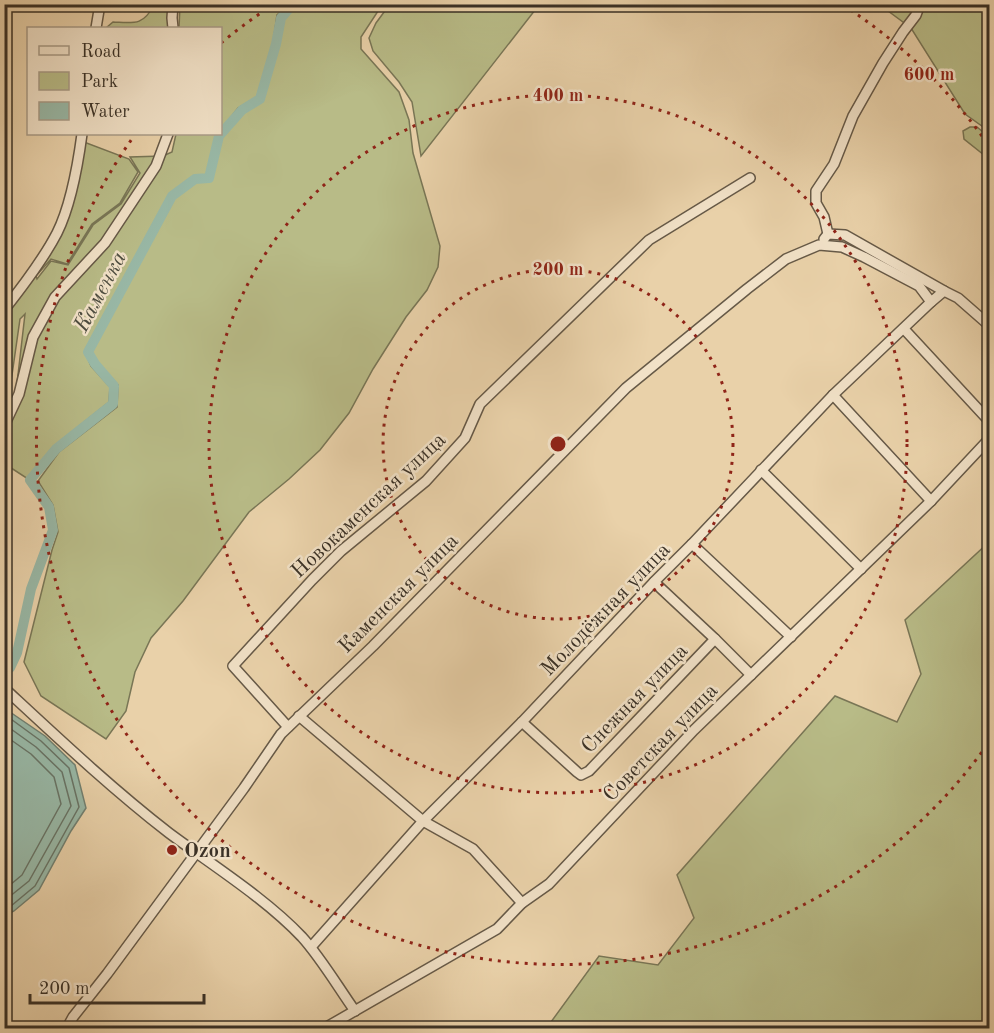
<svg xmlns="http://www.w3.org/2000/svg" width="994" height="1033" viewBox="0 0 994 1033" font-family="'Old Standard TT',serif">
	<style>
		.green { fill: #b8bb87; stroke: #797656; stroke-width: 1.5; fill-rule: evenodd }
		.water { fill: #98b7a5; stroke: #728172; stroke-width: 1.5 }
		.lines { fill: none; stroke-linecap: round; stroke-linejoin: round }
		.shore { stroke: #697466; stroke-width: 1.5 }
		.river { stroke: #98b7a5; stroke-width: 10 }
		.minor-casing { stroke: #665947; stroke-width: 12 }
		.minor { stroke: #f1e1c7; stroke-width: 9 }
		.ring { fill: none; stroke: #8f2418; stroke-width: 3; stroke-dasharray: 3 6 }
		.poi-dot { fill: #8f2418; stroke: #f1e1c7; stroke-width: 2 }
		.labels { text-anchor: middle; stroke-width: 5; stroke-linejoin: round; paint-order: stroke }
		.street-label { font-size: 21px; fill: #3a3126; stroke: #f1e1c7 }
		.poi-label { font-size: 21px; font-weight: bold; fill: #3a3126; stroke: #f1e1c7; text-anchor: start }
		.water-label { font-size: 22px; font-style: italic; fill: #4d4c3f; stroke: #f1e1c7 }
		.centre { fill: #8f2418; stroke: #f1e1c7; stroke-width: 3 }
		.ring-label { font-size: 18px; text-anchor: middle; font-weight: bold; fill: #8f2418; stroke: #f1e1c7; stroke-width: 5; stroke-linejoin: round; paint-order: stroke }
	</style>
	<rect width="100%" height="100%" fill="#e9d1a9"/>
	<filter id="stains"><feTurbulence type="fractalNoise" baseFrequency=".00333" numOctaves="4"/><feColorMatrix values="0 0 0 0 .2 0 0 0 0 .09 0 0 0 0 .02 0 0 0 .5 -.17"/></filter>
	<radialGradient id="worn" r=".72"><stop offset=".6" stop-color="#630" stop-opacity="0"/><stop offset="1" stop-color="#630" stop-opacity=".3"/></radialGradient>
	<g class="green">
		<path d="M390,4l149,1 -118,151 -9,-54 -13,-20 -26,-31 -4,-13 7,-15z"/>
		<path d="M154,5h13l3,23h-64l7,-6c21,1 30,4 41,-17z"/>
		<path d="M180,5h109l-12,10 -4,28 -16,54 -19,11 -17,22 -1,-102h-41z"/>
		<path d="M296,5h86l-21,32v12l38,43 10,28 4,33 27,93 -2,21 -11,23 -21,27 -33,52 -24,44 -29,37 -31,29 -40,33 -66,89 -32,37 -16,34 -9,39 -20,28 -65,-43 -17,-34 28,-112 6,-18 -5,-27 -15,-24 21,-29 58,-45 1,-22 -21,-23 -6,-10 83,-154 22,-16 16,-2 9,-42 22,-27 19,-10 16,-57 4,-25z"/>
		<path d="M880,5h109v126l-24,-17 -54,-86z"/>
		<path d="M970,127h7l12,10v22l-25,-20 -1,-8z"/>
		<path d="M176,134h41l-9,41 -14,1 -23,17 -86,158 6,15 19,21 -1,15 -57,46 -24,31 -23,-15 -1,-105 4,-46 22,-35 28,-39 26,-97 45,17 9,13 -18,31 -28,21 -25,40 -16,-5 -15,17 1,3 14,-18 17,4 25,-40 28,-21 19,-31 -10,-16 33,-1 9,-4zM25,314l-12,104 -8,6 15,-105z"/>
		<path d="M989,542v486h-446l8,-6 48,-66 59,9 36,-47 -17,-43 158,-179 62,26 24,-48 -16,-54z"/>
	</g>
	<path class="water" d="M4,705l6,7 35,24 30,29 11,43 -15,23 -32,59 -25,21 -9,5z"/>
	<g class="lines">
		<g class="shore">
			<path d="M4,714l37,27 28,27 10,39 -44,79 -24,20 -7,3"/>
			<path d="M4,724l32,23 26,25 9,34 -42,75 -25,20"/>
			<path d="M4,735l27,19 23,23 7,27 -39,71 -18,15"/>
		</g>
		<path class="river" d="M10,668l7,-15 14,-64 22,-59 -4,-23 -19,-27 26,-31 57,-45 1,-18 -19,-22 -7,-12 84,-156 23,-17 14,-1 10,-42 23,-26 18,-11 16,-55 5,-26 12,-14"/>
		<g class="minor-casing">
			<g id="minor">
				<path d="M173,4l-1,14 1,10"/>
				<path d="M96,28l4,-24"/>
				<path d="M828,234l-4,-17 -8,-14v-12l18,-27 19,-48 30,-53 20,-31 13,-17 4,-11"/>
				<path d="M824,239l4,-5 17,1 99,56"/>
				<path d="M4,310c19,-24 39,-50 53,-77 14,-28 21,-69 25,-99"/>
				<path d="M904,329l86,93"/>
				<path d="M833,395l98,106"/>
				<path d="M4,426l15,-32 14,-57 22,-40 50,-54 51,-77 12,-32"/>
				<path d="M761,470l100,99"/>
				<path d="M692,544l99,93"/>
				<path d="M654,582l61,57 36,36"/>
				<path d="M4,688c54,50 107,100 165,145 43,32 96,65 133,104 19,21 36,50 53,74"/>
				<path d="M299,716l124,105 50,28 49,54"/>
				<path d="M522,722l55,50 4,3 8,-4 126,-132"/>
				<path d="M288,727l-55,-61 79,-86 29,-29 85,-70 39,-43 15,-34 169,-164 101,-62"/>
				<path d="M311,947l112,-126 99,-99 132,-140 38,-38 141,-149 98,-93 13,-11 14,7 32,28"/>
				<path d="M67,1028l6,-11 34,-43 137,-186 37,-54 92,-88 253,-258 121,-99 39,-30 33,-14 23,2 22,10 55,29 12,16"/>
				<path d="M325,1028l172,-99 25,-26 27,-19 145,-154 237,-229 59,-63"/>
			</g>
		</g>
		<use href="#minor" class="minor"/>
	</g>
	<g class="ring">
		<circle cx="558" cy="444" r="175"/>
		<circle cx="558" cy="444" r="349"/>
		<path d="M987 745A524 524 0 1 1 134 136M221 43A524 524 0 0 1 273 5M843 5A524 524 0 0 1 987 143"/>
	</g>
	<circle class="poi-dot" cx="172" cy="850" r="6"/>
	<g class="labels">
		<g class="street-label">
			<text transform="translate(368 505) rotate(-43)" y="7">Новокаменская улица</text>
			<text transform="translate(398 593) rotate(-45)" y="7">Каменская улица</text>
			<text transform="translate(605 609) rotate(-46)" y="7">Молодёжная улица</text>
			<text transform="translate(634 698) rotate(-46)" y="7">Снежная улица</text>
			<text transform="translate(660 742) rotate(-46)" y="7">Советская улица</text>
		</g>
		<g class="poi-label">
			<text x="184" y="857">Ozon</text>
		</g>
		<g class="water-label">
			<text transform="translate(99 291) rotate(-62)" y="8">Каменка</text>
		</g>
	</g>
	<circle cx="558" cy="444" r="9" class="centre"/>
	<g class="ring-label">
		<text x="929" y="80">600 m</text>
		<text x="558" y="101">400 m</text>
		<text x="558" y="275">200 m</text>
	</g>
	<rect width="994" height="1033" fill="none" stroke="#e9d1a9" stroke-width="24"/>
	<rect x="6" y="6" width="982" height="1021" fill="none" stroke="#3a3126" stroke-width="3"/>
	<rect x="12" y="12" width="970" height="1009" fill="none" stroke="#3a3126" stroke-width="1.5"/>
	<rect x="27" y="27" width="195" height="108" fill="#f1e1c7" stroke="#a89b87" stroke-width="1.5"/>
	<rect x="39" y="46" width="30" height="9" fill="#f1e1c7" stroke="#a89b87" stroke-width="1.5"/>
	<text x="81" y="57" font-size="18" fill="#3a3126">Road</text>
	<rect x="39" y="72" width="30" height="18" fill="#b8bb87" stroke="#a89b87" stroke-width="1.5"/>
	<text x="81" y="87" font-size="18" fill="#3a3126">Park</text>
	<rect x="39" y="102" width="30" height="18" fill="#98b7a5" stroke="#a89b87" stroke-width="1.5"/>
	<text x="81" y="117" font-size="18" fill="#3a3126">Water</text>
	<path d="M30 994v9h174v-9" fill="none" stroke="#3a3126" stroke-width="3"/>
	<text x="39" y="994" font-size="18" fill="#3a3126" stroke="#f1e1c7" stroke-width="4.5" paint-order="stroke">200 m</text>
	<rect width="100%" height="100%" filter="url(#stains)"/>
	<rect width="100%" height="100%" fill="url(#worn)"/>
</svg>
